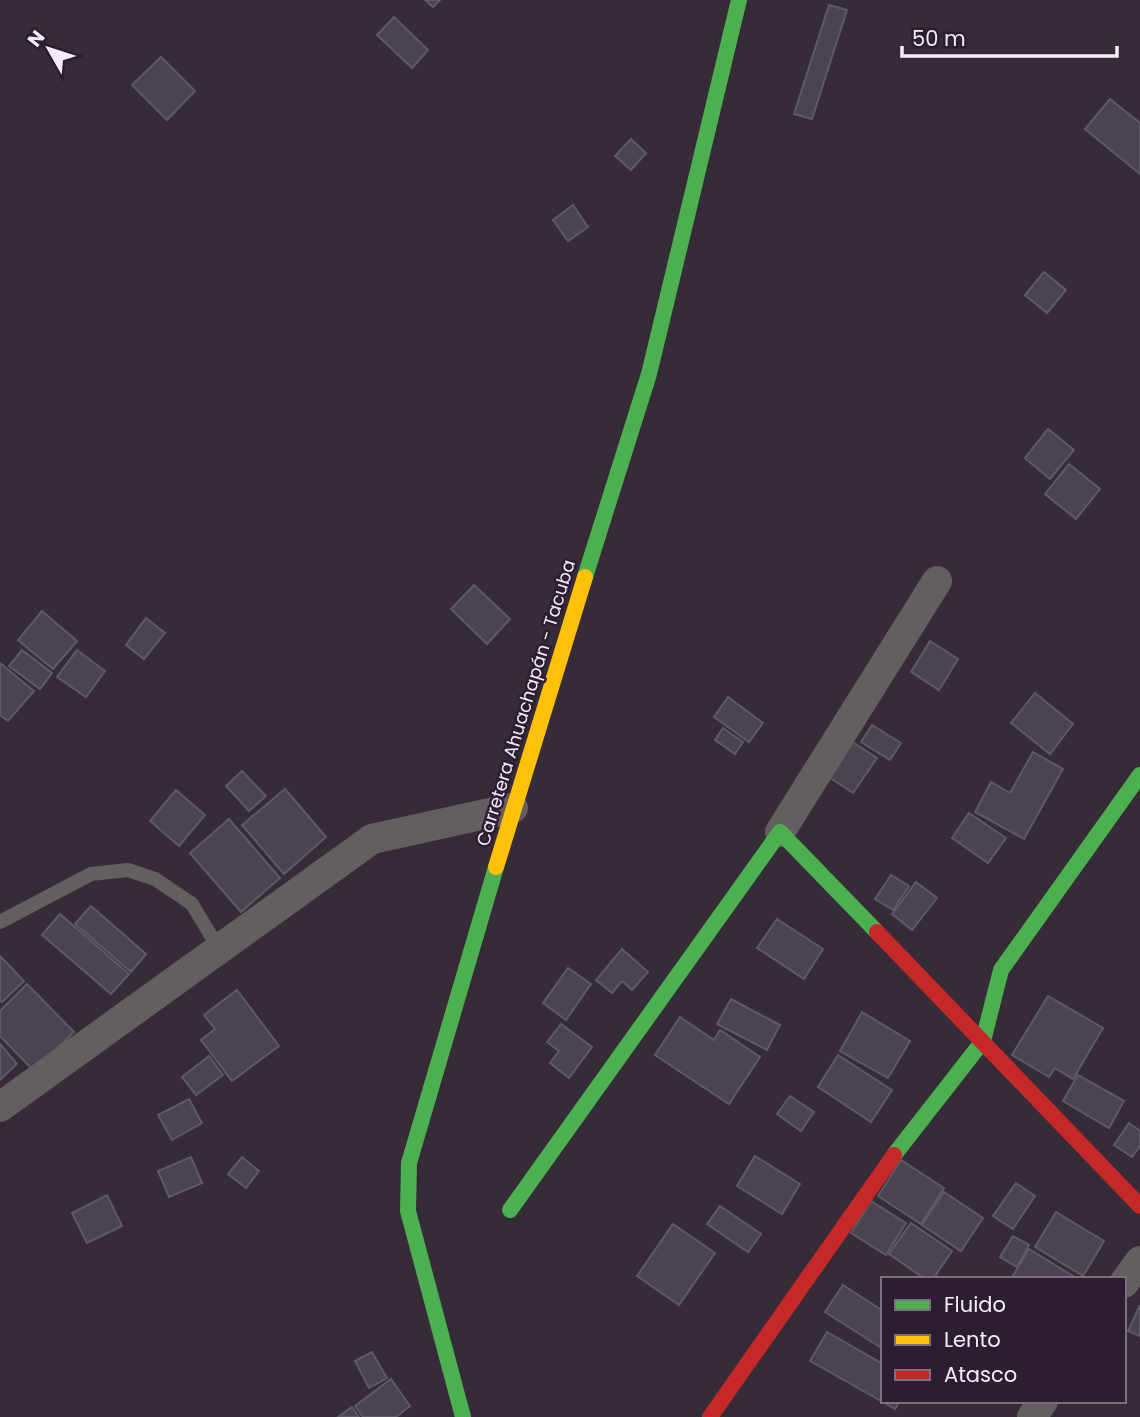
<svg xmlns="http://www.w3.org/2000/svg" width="1140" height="1417" viewBox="0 0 1140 1417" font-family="Poppins,sans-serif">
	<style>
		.building { fill: #4b434f; stroke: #5f5963; stroke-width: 2 }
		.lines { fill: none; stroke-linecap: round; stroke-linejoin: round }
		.lane { stroke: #655e60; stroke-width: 14 }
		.street { stroke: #655e60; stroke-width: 30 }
		.fast { stroke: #4caf50; stroke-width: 16 }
		.slow { stroke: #ffc107; stroke-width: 16 }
		.jam { stroke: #c62828; stroke-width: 16 }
		.labels { text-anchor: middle; stroke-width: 5; stroke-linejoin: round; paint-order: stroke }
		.street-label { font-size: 18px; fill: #f6ebfa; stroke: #2d1d32 }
	</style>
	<rect width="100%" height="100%" fill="#352c38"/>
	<g class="building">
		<path d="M425,0h15l-7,7z"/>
		<path d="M829,5l18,5 -35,109 -18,-5z"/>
		<path d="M394,17l34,33 -16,18 -35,-33z"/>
		<path d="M161,57l34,34 -28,29 -35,-35z"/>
		<path d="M1110,99l30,24v51l-55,-45z"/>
		<path d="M631,139l15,14 -15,17 -16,-14z"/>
		<path d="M573,205l15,22 -20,14 -15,-21z"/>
		<path d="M1044,272l22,18 -19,23 -22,-18z"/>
		<path d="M1048,429l26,21 -24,29 -25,-21z"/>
		<path d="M1069,464l31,25 -24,30 -31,-25z"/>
		<path d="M474,585l36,34 -23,25 -36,-35z"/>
		<path d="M42,611l35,30 -24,28 -35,-29z"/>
		<path d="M146,618l19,15 -21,26 -18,-14z"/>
		<path d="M930,641l28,18 -19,31 -28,-18z"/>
		<path d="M22,650l30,23 -12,16 -31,-23z"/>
		<path d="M77,650l28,21 -19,26 -29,-20z"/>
		<path d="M0,663l34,28 -26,30 -8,-6z"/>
		<path d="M1035,693l38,31 -23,30 -39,-31z"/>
		<path d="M728,697l35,26 -14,19 -35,-25z"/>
		<path d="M872,725l29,18 -11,17 -29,-18z"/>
		<path d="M723,728l20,14 -8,12 -20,-14z"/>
		<path d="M851,741l26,17 -24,35 -26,-17z"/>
		<path d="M1033,752l30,17 -39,70 -49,-27 16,-30 19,11z"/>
		<path d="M242,771l24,25 -17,15 -23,-25z"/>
		<path d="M285,789l41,48 -42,37 -42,-49z"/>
		<path d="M176,790l29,25 -26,31 -29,-25z"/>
		<path d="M969,813l37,25 -18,25 -36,-25z"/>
		<path d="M229,819l51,59 -39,34 -51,-59z"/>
		<path d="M891,875l18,11 -16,24 -18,-11z"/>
		<path d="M916,882l21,16 -25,32 -20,-16z"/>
		<path d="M91,906l55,48 -15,18 -56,-48z"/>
		<path d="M60,914l69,60 -18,20 -69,-59z"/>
		<path d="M777,919l46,30 -19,30 -47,-31z"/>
		<path d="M622,949l26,23 -16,18 -10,-9 -10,12 -16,-13z"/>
		<path d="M0,956l24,25 -22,21 -2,-2z"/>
		<path d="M568,968l23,16 -25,36 -23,-17z"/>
		<path d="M27,984l47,48 -40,39 -34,-35v-25z"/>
		<path d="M237,990l42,56 -47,35 -31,-41 14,-11 -11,-14z"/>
		<path d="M1048,996l55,32 -30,51 -18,-11 -6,9 -37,-22z"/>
		<path d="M731,999l49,26 -13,25 -50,-26z"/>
		<path d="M862,1012l48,29 -22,37 -48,-27z"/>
		<path d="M680,1017l34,23 6,-10 40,27 -31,47 -74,-49z"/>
		<path d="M561,1024l31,23 -23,31 -19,-15 9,-12 -12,-9z"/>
		<path d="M0,1044l17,20 -17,16z"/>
		<path d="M838,1055l54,35 -21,32 -53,-35z"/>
		<path d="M209,1056l14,19 -27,20 -14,-18z"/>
		<path d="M1078,1075l46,26 -15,27 -46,-27z"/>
		<path d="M790,1096l24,16 -13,19 -24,-17z"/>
		<path d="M189,1099l13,24 -30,17 -14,-25z"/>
		<path d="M1129,1123l11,8v15l-8,11 -18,-12z"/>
		<path d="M755,1156l45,28 -18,30 -45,-28z"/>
		<path d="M191,1157l11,26 -33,14 -11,-26z"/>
		<path d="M242,1157l17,14 -13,17 -18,-14z"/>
		<path d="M901,1160l43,28 -23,36 -43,-28z"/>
		<path d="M1016,1183l19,13 -22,33 -20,-13z"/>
		<path d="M944,1192l39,26 -22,33 -39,-26z"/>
		<path d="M107,1195l15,31 -35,17 -15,-30z"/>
		<path d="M871,1201l35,22 -20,32 -35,-22z"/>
		<path d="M720,1206l41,28 -13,18 -41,-28z"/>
		<path d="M1056,1212l48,29 -21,35 -48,-29z"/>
		<path d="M911,1223l41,28 -19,28h-8l-36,-25z"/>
		<path d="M673,1224l42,29 -36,52 -42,-29z"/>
		<path d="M1013,1236l16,9 -12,22 -17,-10z"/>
		<path d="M1029,1249l49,30h-67z"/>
		<path d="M843,1285l40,26v32l-3,4 -55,-35z"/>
		<path d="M1140,1305v31l-12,-5z"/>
		<path d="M827,1332l56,32v37h17l-5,8 -85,-48z"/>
		<path d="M372,1352l15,26 -18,10 -14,-27z"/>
		<path d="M391,1379l19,27 -14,11h-33l-8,-11z"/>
		<path d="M352,1407l7,10h-21z"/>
	</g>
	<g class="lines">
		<path class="lane" d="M0,922l91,-48 37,-4 27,9 37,25 27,45"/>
		<g class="street">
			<path d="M780,832l157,-251"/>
			<path d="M0,1107l372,-268 141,-31"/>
			<path d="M1124,1283l16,-22"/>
			<path d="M1032,1417l11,-16"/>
		</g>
		<g class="fast">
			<path d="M585,577l64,-203 90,-374"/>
			<path d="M894,1155l89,-114 18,-71 139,-195"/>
			<path d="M510,1210l270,-378 97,100"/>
			<path d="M463,1417l-55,-206 1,-48 87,-296"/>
		</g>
		<path class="slow" d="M496,867l89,-290"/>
		<g class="jam">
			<path d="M877,932l263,274"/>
			<path d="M710,1417l184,-262"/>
		</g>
	</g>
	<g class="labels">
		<g class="street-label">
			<text transform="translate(526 703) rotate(-73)" y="6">Carretera Ahuachapán - Tacuba</text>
		</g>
	</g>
	<rect x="881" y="1277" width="245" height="126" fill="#2d1d32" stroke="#7d6f82" stroke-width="2"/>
	<rect x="895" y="1300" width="35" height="10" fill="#4caf50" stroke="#7d6f82" stroke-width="2"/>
	<text x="944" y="1312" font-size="21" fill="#f6ebfa">Fluido</text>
	<rect x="895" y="1335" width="35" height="10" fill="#ffc107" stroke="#7d6f82" stroke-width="2"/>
	<text x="944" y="1347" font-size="21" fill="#f6ebfa">Lento</text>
	<rect x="895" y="1370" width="35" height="10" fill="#c62828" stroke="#7d6f82" stroke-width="2"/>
	<text x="944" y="1382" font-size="21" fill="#f6ebfa">Atasco</text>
	<g transform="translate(49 49) rotate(309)" stroke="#2d1d32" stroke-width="5" paint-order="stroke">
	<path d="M0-5L12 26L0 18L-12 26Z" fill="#f6ebfa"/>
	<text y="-10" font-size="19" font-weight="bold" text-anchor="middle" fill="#f6ebfa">N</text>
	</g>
	<path d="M902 46v10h215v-10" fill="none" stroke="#f6ebfa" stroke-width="3.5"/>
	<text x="912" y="46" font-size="21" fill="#f6ebfa" stroke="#2d1d32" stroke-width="5" paint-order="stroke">50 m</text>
</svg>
